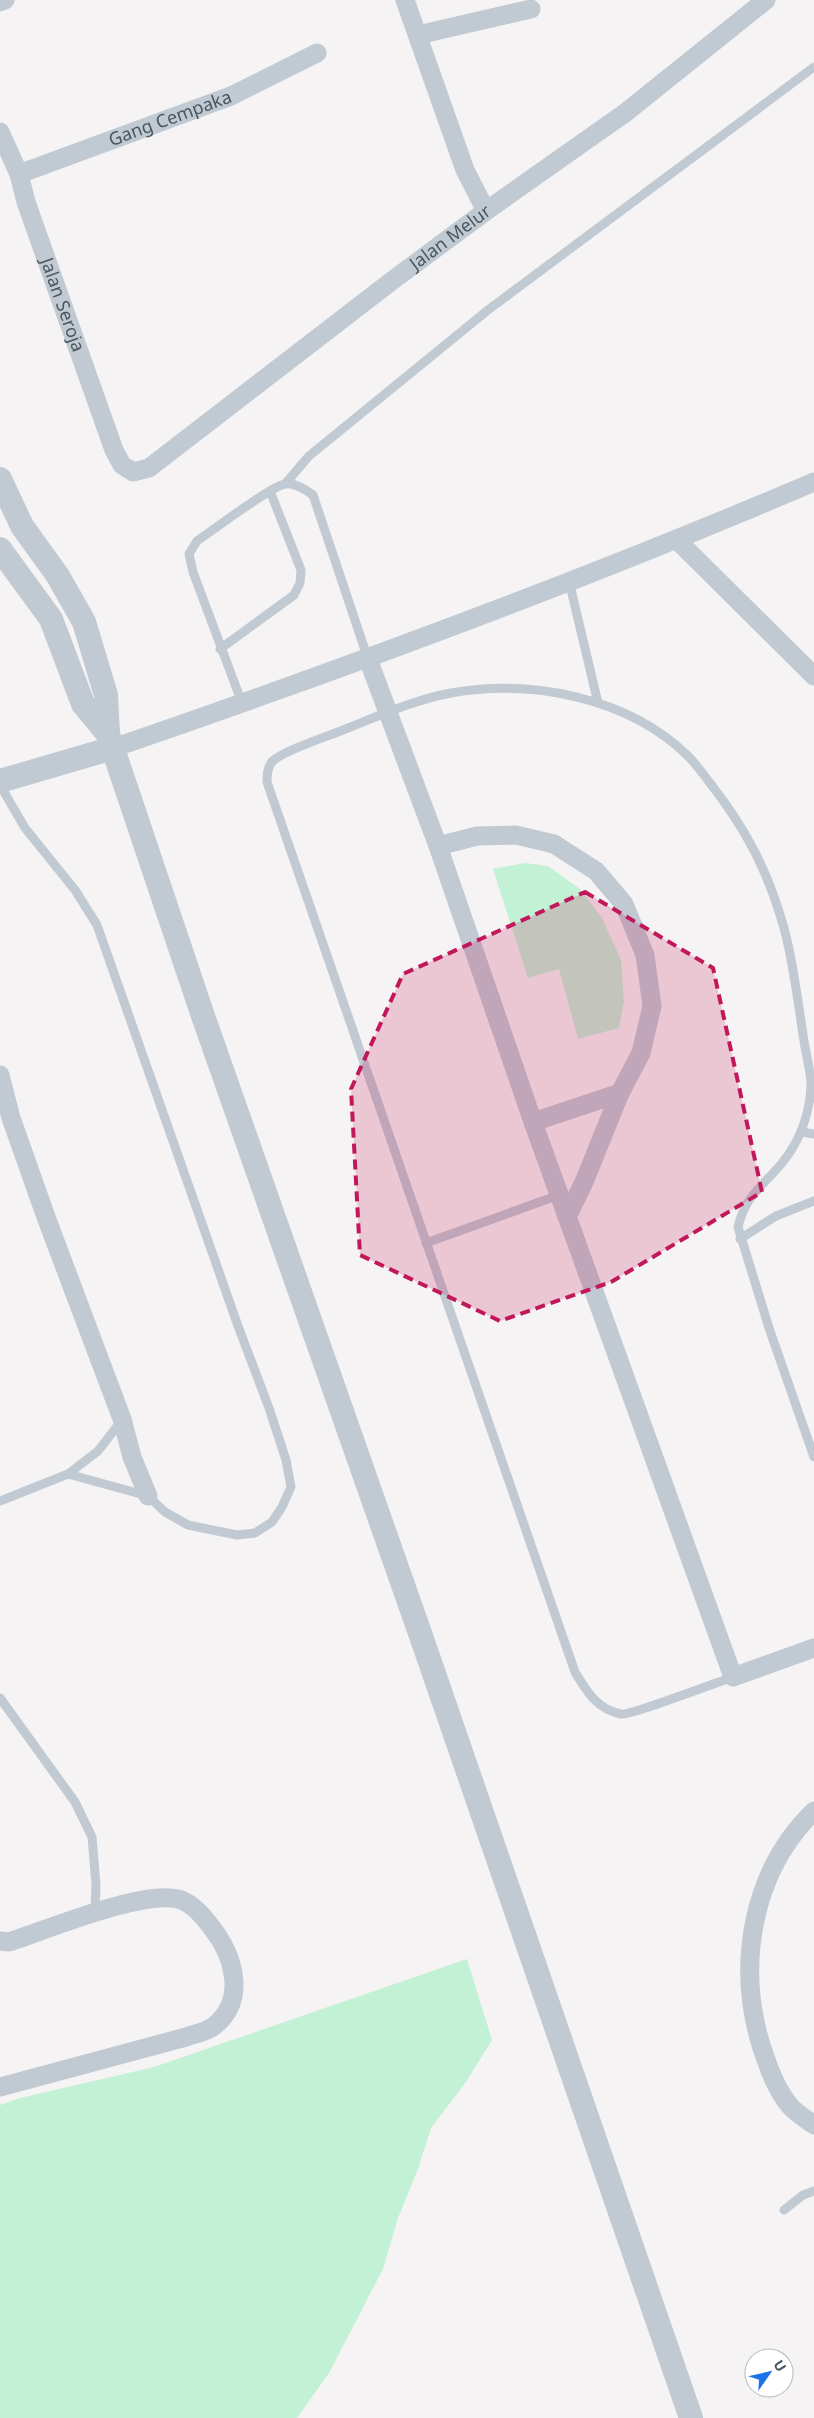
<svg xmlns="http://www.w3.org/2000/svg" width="814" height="2418" viewBox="0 0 814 2418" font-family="'Noto Sans',sans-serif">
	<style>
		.green { fill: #c3f1d5 }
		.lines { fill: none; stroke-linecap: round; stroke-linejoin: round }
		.service { stroke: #c1cad2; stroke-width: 9 }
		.minor { stroke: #c1cad2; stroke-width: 19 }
		.tertiary { stroke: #c1cad2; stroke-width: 24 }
		.marked { fill: #c2185b; fill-opacity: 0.2; stroke: #c2185b; stroke-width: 4; stroke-dasharray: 10 6; stroke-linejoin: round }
		.labels { text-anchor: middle; stroke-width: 4.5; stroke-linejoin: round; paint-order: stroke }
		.street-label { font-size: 18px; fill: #4a5661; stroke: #fff }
	</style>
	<rect width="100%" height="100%" fill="#f5f3f3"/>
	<g class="green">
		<path d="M525,863l23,3 32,23 22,29 19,42 3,42 -5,26 -41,11 -19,-70 -31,9 -35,-109z"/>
		<path d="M467,1959l25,81 -26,42 -35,46 -13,41 -20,49 -15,51 -54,104 -32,45h-297v-313l20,-7 134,-31z"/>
	</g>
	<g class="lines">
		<g class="service">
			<path d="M285,484l24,-28 179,-146 326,-243"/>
			<path d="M569,581l29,122"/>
			<path d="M220,649l74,-54 6,-12 1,-13 -31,-79"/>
			<path d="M242,703l-49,-131 -4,-18 8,-13c15,-10 74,-55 88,-57 10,-2 21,6 28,11l55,164"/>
			<path d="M0,785l25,43 50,62 22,35 141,401 31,82 17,52 5,27 -9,20 -10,15 -17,11 -18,2 -49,-10 -23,-13 -17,-16 -80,-22"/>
			<path d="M802,1132l12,2"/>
			<path d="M740,1239l36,-23 38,-15"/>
			<path d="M426,1243l133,-48"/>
			<path d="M0,1501l68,-27 30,-23 24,-31"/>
			<path d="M733,1677c-15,5 -104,39 -112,37 -24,-5 -34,-22 -46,-42l-308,-890c0,-7 0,-13 4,-19 7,-10 54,-26 67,-31 36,-14 75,-32 113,-39 80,-14 177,4 237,63 8,8 15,18 22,27 36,46 58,88 74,145 10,37 14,75 20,113 2,14 7,30 7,44 -1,28 -11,56 -29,78 -19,23 -37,33 -44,64l31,101 45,129"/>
			<path d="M0,1698l75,104 17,35 4,48 -1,28"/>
			<path d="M784,2210l19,-15 11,-4"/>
		</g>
		<g class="minor">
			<path d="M405,0l60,170 21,41"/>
			<path d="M0,2l5,-2"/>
			<path d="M418,35l113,-26"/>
			<path id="s1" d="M0,132l19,42 7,28 88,248 8,15 11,7 16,-4 244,-188 93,-69 139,-98 141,-113"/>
			<path id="s2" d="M19,174l212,-78 86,-43"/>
			<path d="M677,540l137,136"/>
			<path d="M368,659l70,187 95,276 200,555 81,-29"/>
			<path d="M113,748c236,-81 471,-168 701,-266"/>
			<path d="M438,846l39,-10 39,-1 38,9 42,27 28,33 21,51 7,51 -11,47 -21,40 -36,89 -17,35"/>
			<path d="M0,1075l11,43 35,99 76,202 10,38 16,39"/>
			<path d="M533,1122l87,-29"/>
			<path d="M814,1811c-63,61 -78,156 -52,237 7,21 14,41 28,58 6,7 16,13 24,19"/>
			<path d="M0,1941l9,1c37,-12 133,-52 169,-43 13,3 26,18 34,29 22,28 35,72 2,98 -7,6 -20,8 -28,11l-186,50"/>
		</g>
		<g class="tertiary">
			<path d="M0,479l22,47 36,50 26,46 22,73 2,39 95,282 218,620 270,782"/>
			<path d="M0,549l51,70 32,85 25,30"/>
			<path d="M0,781l113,-33"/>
		</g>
	</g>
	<path class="marked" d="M585,892l128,76 49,224 -151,90 -111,39 -140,-66 -9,-166 52,-115z"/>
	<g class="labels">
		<g class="street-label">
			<text dy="6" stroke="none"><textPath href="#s2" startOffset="161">Gang Cempaka</textPath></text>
			<text dy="6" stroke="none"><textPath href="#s1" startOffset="764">Jalan Melur</textPath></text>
			<text dy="6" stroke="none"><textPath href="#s1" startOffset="184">Jalan Seroja</textPath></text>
		</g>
	</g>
	<g transform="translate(769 2373) rotate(56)"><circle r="24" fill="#ffffff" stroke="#b7bbc0"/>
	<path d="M0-4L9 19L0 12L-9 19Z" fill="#1a73e8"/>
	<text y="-8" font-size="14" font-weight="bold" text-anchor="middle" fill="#4a5661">U</text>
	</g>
</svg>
